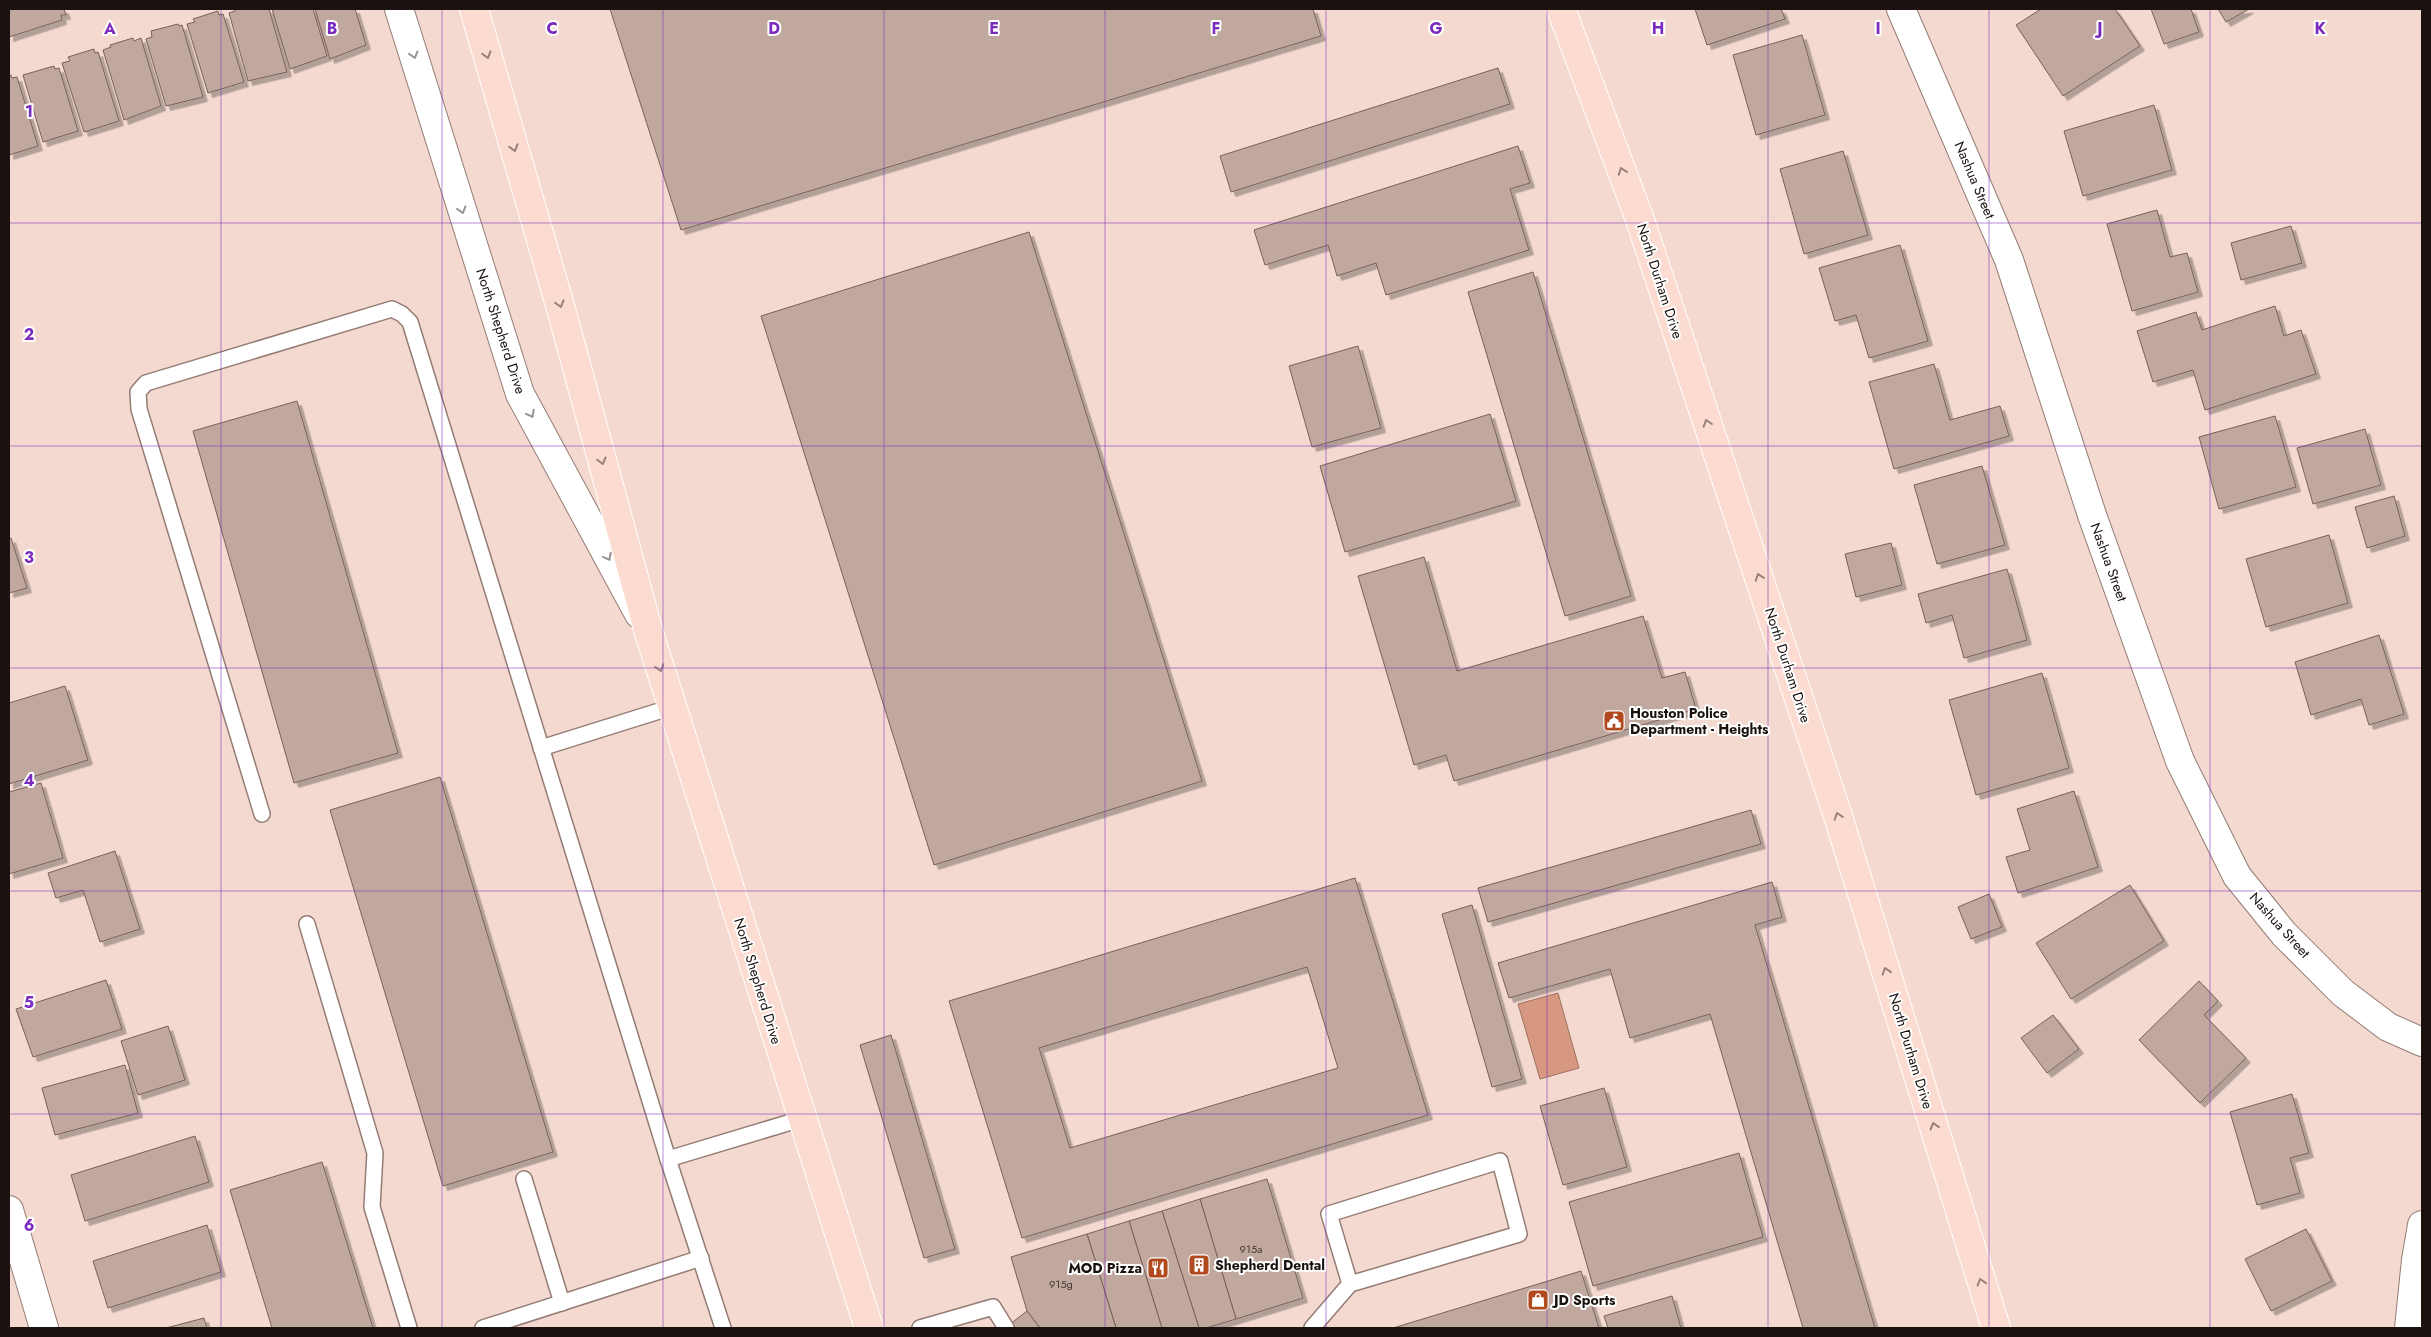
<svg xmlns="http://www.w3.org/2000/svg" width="2431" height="1337" viewBox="0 0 2431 1337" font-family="Jost,sans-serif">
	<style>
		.water { fill: #d69881; stroke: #9e705f }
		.building { fill: #c1a89f; stroke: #776159; fill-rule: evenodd; filter: url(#shadow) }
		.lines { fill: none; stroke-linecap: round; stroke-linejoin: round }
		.service-casing { stroke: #947c74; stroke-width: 18 }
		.minor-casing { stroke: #947c74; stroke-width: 30 }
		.primary-casing { stroke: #fff; stroke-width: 30 }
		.service { stroke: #fff; stroke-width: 15 }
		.minor { stroke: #fff; stroke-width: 28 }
		.primary { stroke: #fcdcd0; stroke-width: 28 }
		.oneway { stroke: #989493 }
		.oneway2 { stroke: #978179 }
		.grid { fill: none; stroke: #7b2cbf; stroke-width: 1; stroke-opacity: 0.55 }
		.labels { text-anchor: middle; stroke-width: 4; stroke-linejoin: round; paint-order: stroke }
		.number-label { font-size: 11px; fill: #443833 }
		.street-label { font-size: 14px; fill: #1b120f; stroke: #fff }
		.poi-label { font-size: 14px; font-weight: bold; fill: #1b120f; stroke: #fff; text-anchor: start }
		.grid-label { font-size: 16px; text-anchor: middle; font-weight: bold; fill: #7b2cbf; stroke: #fff; stroke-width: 4; stroke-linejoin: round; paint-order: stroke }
	</style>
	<defs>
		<filter id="shadow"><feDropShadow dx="4.5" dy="4.5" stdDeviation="0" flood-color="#0004"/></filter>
	</defs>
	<rect width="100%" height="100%" fill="#f3d9cf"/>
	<path class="water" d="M1558,993l21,75 -39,11 -22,-75z"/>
	<g class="building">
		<path d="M9,9h55l2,6h-5l1,5 -53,17z"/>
		<path d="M235,9h34l18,63 -39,9 -19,-68 6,-2z"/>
		<path d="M272,9h41l14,47 -37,13z"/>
		<path d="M315,9h40l11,36 -36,14z"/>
		<path d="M610,9h703l8,27 -640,194z"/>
		<path d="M1695,9h86l4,10 -78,26z"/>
		<path d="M2041,9h74l25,37 -77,50 -47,-71z"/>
		<path d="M2151,9h40l8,23 -35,12z"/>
		<path d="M2218,9h31l-23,13z"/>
		<path d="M218,11l1,4 4,-1 21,68 -36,11 -21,-69 8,-2 -2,-3z"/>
		<path d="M178,24l1,2 3,-1 21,72 -37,9 -20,-67 6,-2 -1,-6z"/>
		<path d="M1802,35l23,80 -69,20 -23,-80z"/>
		<path d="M133,38l1,3 7,-3 20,68 -37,14 -21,-70 8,-3 -1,-2z"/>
		<path d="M94,49l1,4 3,-1 21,69 -35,11 -22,-69 8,-2 -2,-4z"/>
		<path d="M54,66l1,3 4,-1 19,63 -35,11 -20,-67z"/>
		<path d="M1498,68l12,36 -279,88 -11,-36z"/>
		<path d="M11,75l1,3 5,-1 21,69 -29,9v-79z"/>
		<path d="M2154,105l18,65 -89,26 -19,-65z"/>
		<path d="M1518,146l12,37 -20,6 19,61 -143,45 -10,-32 -39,13 -9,-31 -63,20 -11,-35z"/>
		<path d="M1843,151l25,84 -64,19 -24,-85z"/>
		<path d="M2157,210l13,47 17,-4 11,39 -66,19 -25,-87z"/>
		<path d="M2291,226l11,37 -61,17 -10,-37z"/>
		<path d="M1029,232l173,549 -268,84 -173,-549z"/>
		<path d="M1900,245l28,96 -59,17 -13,-43 -21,6 -16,-53z"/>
		<path d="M1533,272l98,324 -66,20 -97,-324z"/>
		<path d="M2275,306l9,30 17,-6 15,44 -111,36 -12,-40 -40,12 -16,-51 59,-19 6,18z"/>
		<path d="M1358,346l23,82 -69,19 -23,-81z"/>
		<path d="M1934,364l16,56 50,-14 9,30 -115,33 -25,-87z"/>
		<path d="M297,401l101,352 -104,30 -101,-352z"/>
		<path d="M1490,414l26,87 -171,51 -25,-86z"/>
		<path d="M2275,416l21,71 -77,22 -20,-72z"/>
		<path d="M2365,429l16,56 -68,19 -16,-56z"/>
		<path d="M1982,466l23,79 -68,19 -23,-79z"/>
		<path d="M2394,496l11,40 -38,12 -12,-41z"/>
		<path d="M2329,535l19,68 -82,24 -20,-68z"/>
		<path d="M11,538l16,50 -18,5v-54z"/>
		<path d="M1891,543l11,42 -46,12 -11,-43z"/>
		<path d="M1424,557l33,114 186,-55 19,62 23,-6 11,37 -242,72 -8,-26 -32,10 -56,-189z"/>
		<path d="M2007,569l20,71 -63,18 -12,-43 -26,8 -8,-29z"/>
		<path d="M2379,635l25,79 -35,11 -8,-26 -50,16 -16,-53z"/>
		<path d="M2042,673l27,95 -93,27 -27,-95z"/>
		<path d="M65,686l23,74 -79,24v-81z"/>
		<path d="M440,777l113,375 -110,34 -113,-376z"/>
		<path d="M41,783l22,75 -54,16v-82z"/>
		<path d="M2074,791l24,76 -80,26 -12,-36 24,-7 -13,-41z"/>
		<path d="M1751,810l10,34 -273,78 -10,-34z"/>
		<path d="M115,851l25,78 -40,13 -17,-52 -27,8 -8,-25z"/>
		<path d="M1355,878l73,237 -406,123 -73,-237zM1307,967l31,101 -268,80 -31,-100z"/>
		<path d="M1772,882l10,35 -27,8 120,403h-72l-93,-314 -80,24 -20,-69 -101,29 -11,-35z"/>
		<path d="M2130,885l34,56 -93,58 -35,-56z"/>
		<path d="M1989,894l13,33 -31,12 -13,-32z"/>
		<path d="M1472,905l50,174 -30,8 -50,-173z"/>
		<path d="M106,980l16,49 -89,28 -17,-48z"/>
		<path d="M2199,981l19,20 -14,14 42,43 -46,45 -61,-63z"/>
		<path d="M2053,1015l26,34 -32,24 -26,-35z"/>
		<path d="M168,1026l17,54 -47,15 -17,-54z"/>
		<path d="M891,1035l64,214 -31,9 -64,-213z"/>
		<path d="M125,1065l13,48 -83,22 -13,-47z"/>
		<path d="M1604,1088l23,79 -64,18 -23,-79z"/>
		<path d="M2292,1094l17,59 -19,5 10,35 -43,12 -27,-93z"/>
		<path d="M195,1136l14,46 -124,39 -14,-46z"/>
		<path d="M1739,1153l24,84 -170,49 -24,-84z"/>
		<path d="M322,1162l51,166h-101l-42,-138z"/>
		<path d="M1267,1179l36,119 -67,21 -36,-120z"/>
		<path d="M1200,1199l36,120 -30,9h-7l-37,-117z"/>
		<path d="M1162,1211l37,117h-37l-33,-107z"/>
		<path d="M1129,1221l33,107h-46l-29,-94z"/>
		<path d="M207,1225l14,47 -113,36 -15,-47z"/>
		<path d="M2306,1229l26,52 -61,30 -26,-52z"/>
		<path d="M1087,1234l29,94h-76l-13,-17 -16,-54z"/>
		<path d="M1581,1271l18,57h-206z"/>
		<path d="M1672,1296l9,32h-73l-4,-12z"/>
		<path d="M1027,1311l13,17h-35z"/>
		<path d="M204,1318l3,10h-41z"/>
	</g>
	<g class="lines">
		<g class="service-casing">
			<g id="service">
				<path d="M541,748l131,-41"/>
				<path d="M262,814l-123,-405 -1,-17 8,-9 246,-74 10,5 8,8 258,837 55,169"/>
				<path d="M307,924l68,229 -3,54 37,121"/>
				<path d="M668,1159l133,-40"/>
				<path d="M524,1179l38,124"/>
				<path d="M483,1328l218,-70"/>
				<path d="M920,1328l73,-21 13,21"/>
				<path d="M1312,1328l38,-44 169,-50 -19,-73 -171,53 21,70"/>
			</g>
		</g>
		<g class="minor-casing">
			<g id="minor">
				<path d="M399,9l121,385 119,220"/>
				<path d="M1901,9l108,251 83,255 88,246 57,115 47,58 59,59 45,34 34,15"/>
				<path d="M9,1210l35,118"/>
				<path d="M2409,1328l7,-68 6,-35"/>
			</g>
		</g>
		<g class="primary-casing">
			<g id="primary">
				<path d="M474,9l87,300 88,324 220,695"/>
				<path d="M1561,9l78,208 199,599 158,512"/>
			</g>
		</g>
		<use href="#service" class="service"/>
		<use href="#minor" class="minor"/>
		<use href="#primary" class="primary"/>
	</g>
	<defs><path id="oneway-chevron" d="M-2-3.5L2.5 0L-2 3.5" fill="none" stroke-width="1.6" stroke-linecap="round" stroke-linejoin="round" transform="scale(1.25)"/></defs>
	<g class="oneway">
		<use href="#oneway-chevron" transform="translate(414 55) rotate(73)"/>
		<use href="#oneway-chevron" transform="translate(462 210) rotate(73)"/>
		<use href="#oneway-chevron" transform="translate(531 414) rotate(62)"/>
		<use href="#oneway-chevron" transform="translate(608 557) rotate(62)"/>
	</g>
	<g class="oneway2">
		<use href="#oneway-chevron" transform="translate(487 55) rotate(74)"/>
		<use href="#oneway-chevron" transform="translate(514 148) rotate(74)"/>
		<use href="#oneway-chevron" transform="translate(1622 171) rotate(-110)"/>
		<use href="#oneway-chevron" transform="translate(560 304) rotate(74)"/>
		<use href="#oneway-chevron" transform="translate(1707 423) rotate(-108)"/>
		<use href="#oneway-chevron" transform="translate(602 461) rotate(75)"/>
		<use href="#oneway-chevron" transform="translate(1759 577) rotate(-109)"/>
		<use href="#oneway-chevron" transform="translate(660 668) rotate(72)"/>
		<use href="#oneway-chevron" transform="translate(1838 816) rotate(-108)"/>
		<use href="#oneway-chevron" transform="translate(1886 971) rotate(-107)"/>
		<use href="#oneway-chevron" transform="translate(1934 1126) rotate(-107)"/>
		<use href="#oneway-chevron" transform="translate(1981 1282) rotate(-107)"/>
	</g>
	<path class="grid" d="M221,9v1319M442,9v1319M663,9v1319M884,9v1319M1105,9v1319M1326,9v1319M1547,9v1319M1768,9v1319M1989,9v1319M2210,9v1319M9,223h2413M9,446h2413M9,668h2413M9,891h2413M9,1114h2413"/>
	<defs>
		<g id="civic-square" transform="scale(1.125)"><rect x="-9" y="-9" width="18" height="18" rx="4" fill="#b04a1e" stroke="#fff"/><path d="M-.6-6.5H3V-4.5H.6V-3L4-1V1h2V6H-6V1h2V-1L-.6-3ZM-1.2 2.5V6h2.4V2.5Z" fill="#fff"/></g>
		<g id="building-square" transform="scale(1.125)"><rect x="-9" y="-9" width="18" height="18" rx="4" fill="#b04a1e" stroke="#fff"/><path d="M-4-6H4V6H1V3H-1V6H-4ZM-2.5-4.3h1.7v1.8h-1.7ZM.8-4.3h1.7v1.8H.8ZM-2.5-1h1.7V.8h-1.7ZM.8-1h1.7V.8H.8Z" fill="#fff"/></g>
		<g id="restaurant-square" transform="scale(1.125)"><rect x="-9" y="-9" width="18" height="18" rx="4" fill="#b04a1e" stroke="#fff"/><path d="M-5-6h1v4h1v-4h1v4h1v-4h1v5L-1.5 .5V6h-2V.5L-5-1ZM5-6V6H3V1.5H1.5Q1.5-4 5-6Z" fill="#fff"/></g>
		<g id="shop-square" transform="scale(1.125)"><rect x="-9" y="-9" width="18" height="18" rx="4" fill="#b04a1e" stroke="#fff"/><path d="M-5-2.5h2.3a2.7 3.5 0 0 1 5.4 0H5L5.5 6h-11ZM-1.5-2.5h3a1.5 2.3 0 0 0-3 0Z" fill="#fff"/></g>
	</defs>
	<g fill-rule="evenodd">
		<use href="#civic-square" x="1614" y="721"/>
		<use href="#building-square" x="1199" y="1265"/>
		<use href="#restaurant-square" x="1158" y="1268"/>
		<use href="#shop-square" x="1538" y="1300"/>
	</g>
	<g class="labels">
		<g class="number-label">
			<text x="1251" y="1253">915a</text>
			<text x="1061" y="1288">915g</text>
		</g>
		<g class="street-label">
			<text transform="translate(1975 180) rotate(67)" y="5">Nashua Street</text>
			<text transform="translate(1660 281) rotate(72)" y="5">North Durham Drive</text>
			<text transform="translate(501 331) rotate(72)" y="5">North Shepherd Drive</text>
			<text transform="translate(2109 562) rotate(70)" y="5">Nashua Street</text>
			<text transform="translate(1788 665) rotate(72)" y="5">North Durham Drive</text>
			<text transform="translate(2280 925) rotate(48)" y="5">Nashua Street</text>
			<text transform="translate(758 981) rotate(73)" y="5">North Shepherd Drive</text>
			<text transform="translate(1911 1051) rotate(73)" y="5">North Durham Drive</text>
		</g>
		<g class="poi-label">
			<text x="1630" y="718">Houston Police<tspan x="1630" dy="16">Department - Heights</tspan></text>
			<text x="1215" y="1270">Shepherd Dental</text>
			<text x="1142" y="1273" text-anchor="end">MOD Pizza</text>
			<text x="1554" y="1305">JD Sports</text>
		</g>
	</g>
	<g class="grid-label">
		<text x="110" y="34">A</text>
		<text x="332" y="34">B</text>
		<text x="552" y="34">C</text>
		<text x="774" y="34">D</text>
		<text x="994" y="34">E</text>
		<text x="1216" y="34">F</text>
		<text x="1436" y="34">G</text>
		<text x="1658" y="34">H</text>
		<text x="1878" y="34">I</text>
		<text x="2100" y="34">J</text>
		<text x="2320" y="34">K</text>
		<text x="29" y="117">1</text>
		<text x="29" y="340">2</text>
		<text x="29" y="563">3</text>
		<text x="29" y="786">4</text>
		<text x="29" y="1008">5</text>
		<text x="29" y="1231">6</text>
	</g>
	<rect width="2431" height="1337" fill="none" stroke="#1b120f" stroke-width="20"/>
</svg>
